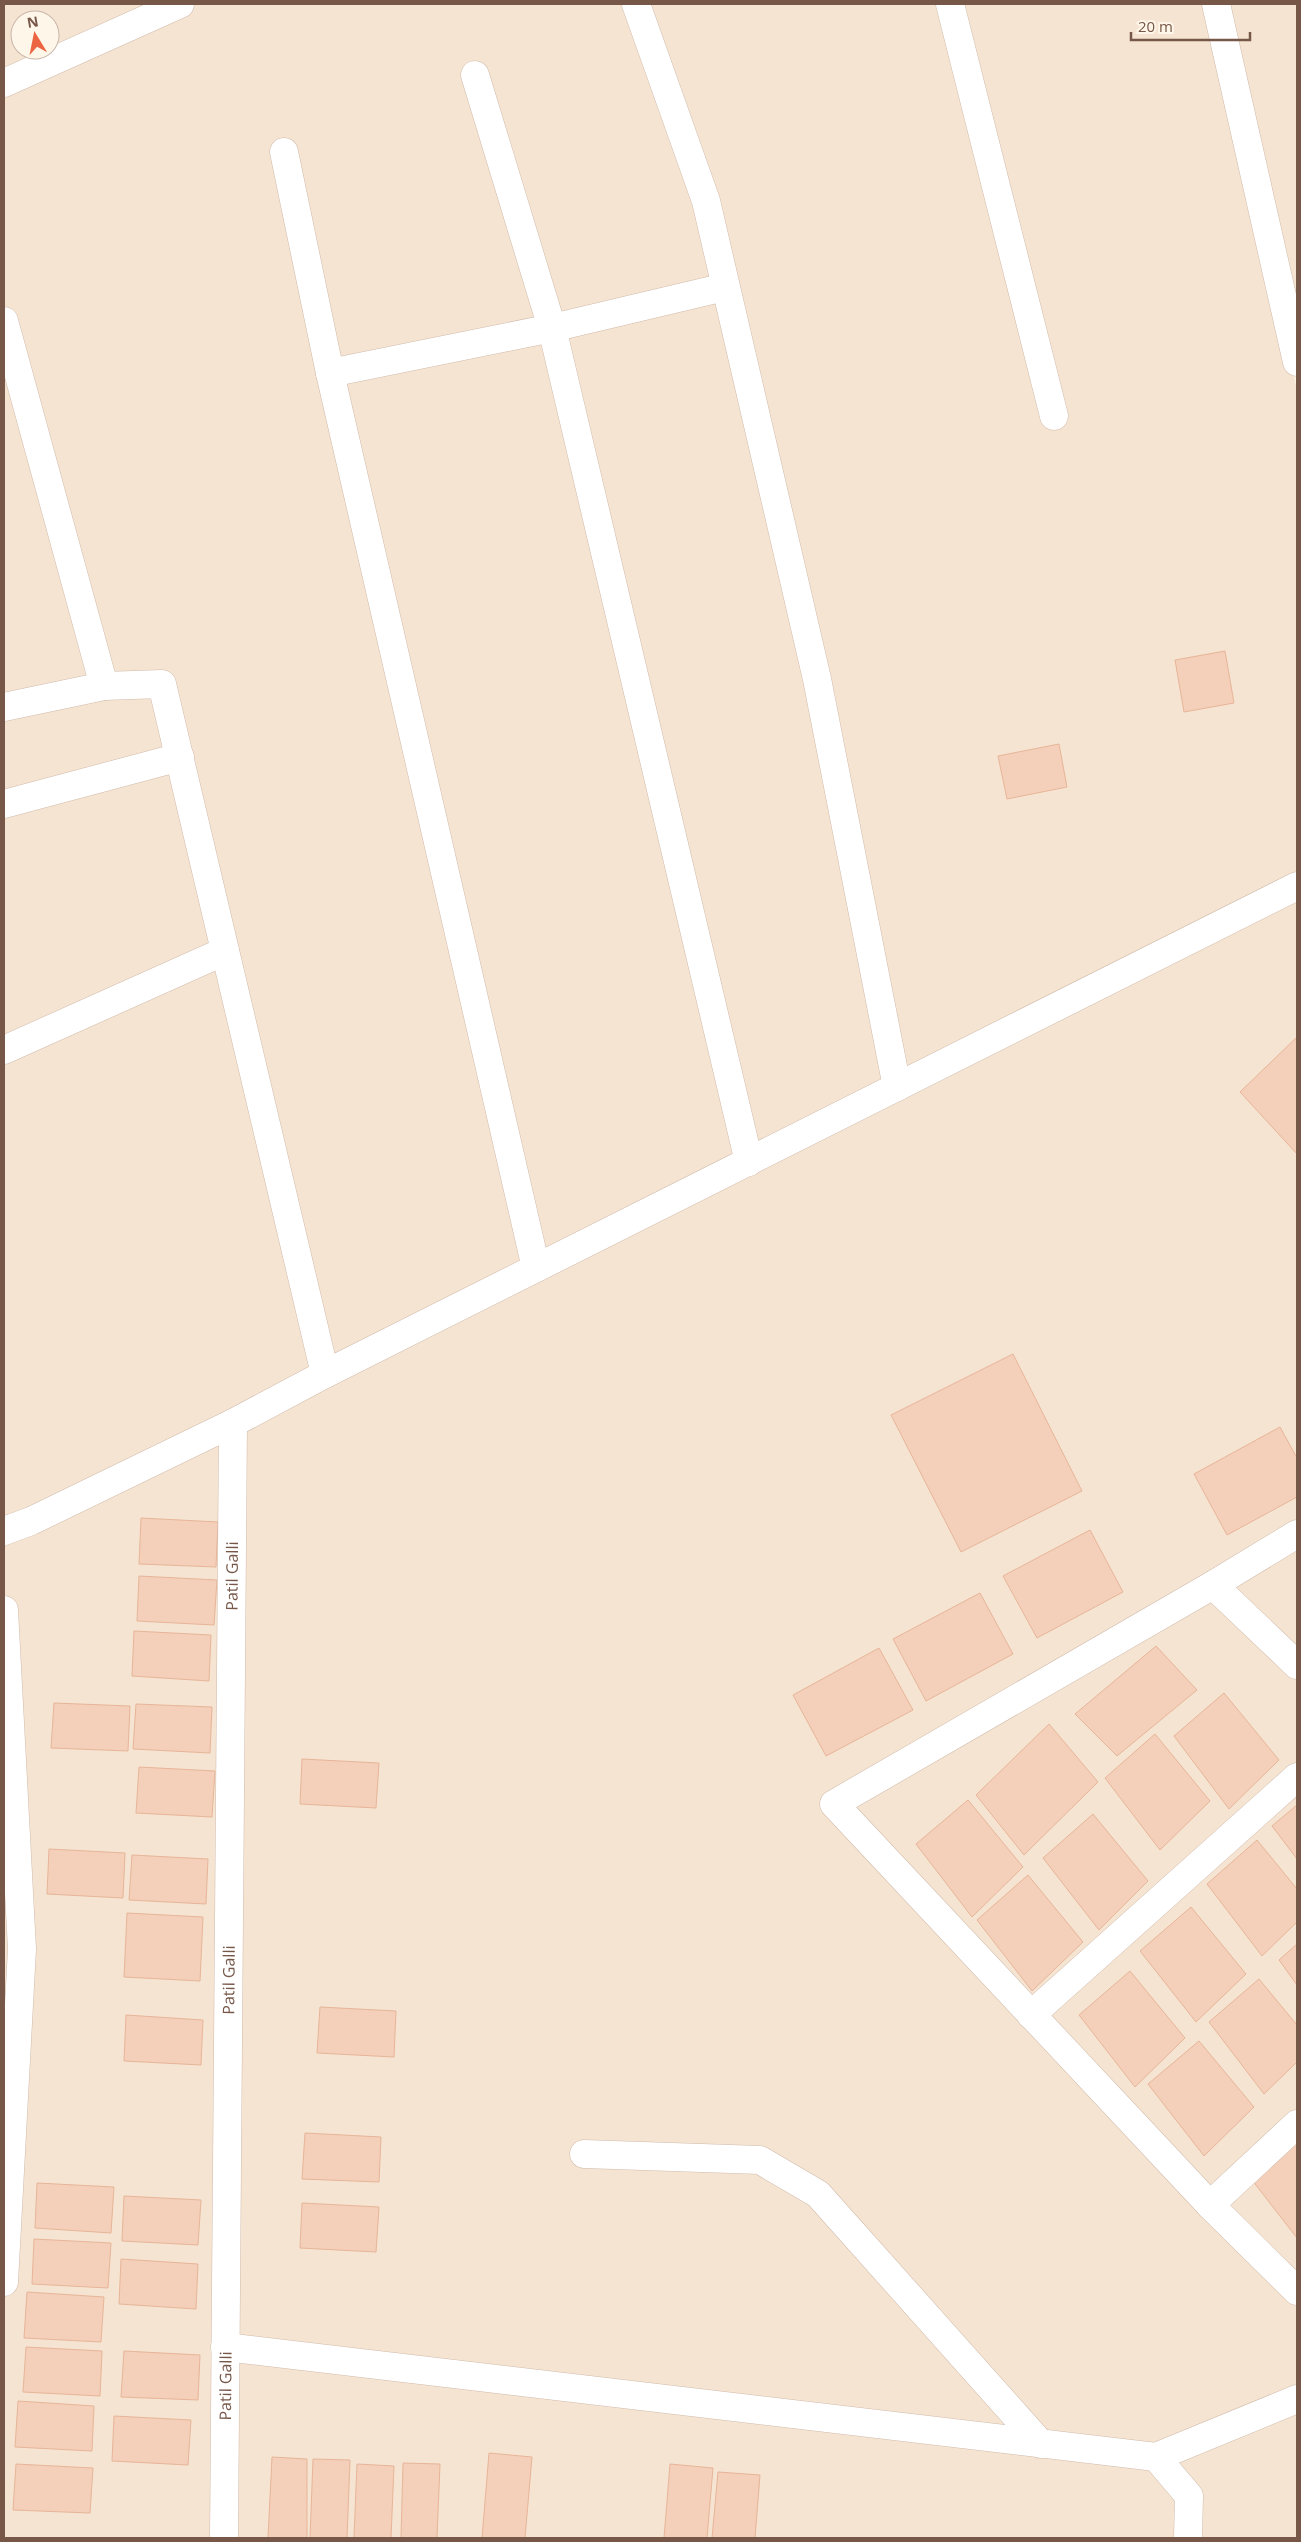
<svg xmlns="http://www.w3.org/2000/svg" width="1301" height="2542" viewBox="0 0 1301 2542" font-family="'Open Sans',sans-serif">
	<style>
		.residential { fill: #f5e4d1; fill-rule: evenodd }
		.building { fill: #f4cfb9; stroke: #e7b599 }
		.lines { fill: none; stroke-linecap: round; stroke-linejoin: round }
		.minor-casing { stroke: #d1bbac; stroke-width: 29 }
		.minor { stroke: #fff; stroke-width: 28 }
		.labels { text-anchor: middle; stroke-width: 4; stroke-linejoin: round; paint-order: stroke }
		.street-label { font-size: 16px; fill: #765748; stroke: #fff6ea }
	</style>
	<rect width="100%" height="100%" fill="#fdf2e2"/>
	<g class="residential">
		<path d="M4,4h1201l92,386v2148h-1293zM20,20h30v30h-30z"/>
		<path d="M1214,4h83v334z"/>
	</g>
	<g class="building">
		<path d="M1225,651l9,52 -50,9 -9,-52z"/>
		<path d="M1059,744l8,43 -60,12 -9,-43z"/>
		<path d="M1297,1037v117l-57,-62z"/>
		<path d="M1013,1354l69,137 -121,61 -70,-137z"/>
		<path d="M1280,1427l17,31v39l-70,38 -33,-61z"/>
		<path d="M141,1518l77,4 -2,45 -77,-3z"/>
		<path d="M1090,1530l33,62 -86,46 -34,-62z"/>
		<path d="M139,1576l78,4 -3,45 -77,-4z"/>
		<path d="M980,1593l33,61 -87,47 -33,-62z"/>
		<path d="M134,1631l77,4 -2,46 -77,-5z"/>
		<path d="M1156,1646l41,44 -80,66 -42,-42z"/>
		<path d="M879,1648l34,62 -87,46 -33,-61z"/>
		<path d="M1224,1693l55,67 -50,49 -55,-73z"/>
		<path d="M54,1703l76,3 -2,45 -77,-3z"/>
		<path d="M136,1704l76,3 -2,46 -77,-4z"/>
		<path d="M1049,1724l49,58 -74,73 -48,-60z"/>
		<path d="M1155,1734l55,67 -50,49 -55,-72z"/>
		<path d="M302,1759l77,4 -3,45 -76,-4z"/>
		<path d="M139,1767l76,4 -3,46 -76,-4z"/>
		<path d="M968,1800l55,67 -51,50 -56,-73z"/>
		<path d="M1297,1805v54l-25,-33z"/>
		<path d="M1093,1814l55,67 -49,49 -56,-72z"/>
		<path d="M1257,1840l40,49v33l-35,34 -55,-72z"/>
		<path d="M49,1849l76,4 -2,45 -76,-4z"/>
		<path d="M132,1855l76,4 -2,45 -77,-4z"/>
		<path d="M1028,1875l55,67 -51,49 -55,-71z"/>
		<path d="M1191,1907l55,67 -50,48 -56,-71z"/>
		<path d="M127,1913l76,4 -3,64 -76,-4z"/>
		<path d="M1297,1944v41l-18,-25z"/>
		<path d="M1130,1971l55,67 -50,49 -56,-72z"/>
		<path d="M1259,1979l38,46v37l-33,32 -55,-72z"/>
		<path d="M320,2007l76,4 -2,46 -77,-4z"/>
		<path d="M126,2015l77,5 -2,45 -77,-4z"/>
		<path d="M1199,2041l55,66 -50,49 -56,-72z"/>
		<path d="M305,2133l76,4 -2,45 -77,-3z"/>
		<path d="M1297,2142v96l-45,-58z"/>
		<path d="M37,2183l77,4 -3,46 -76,-5z"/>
		<path d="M124,2196l77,4 -3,45 -76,-4z"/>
		<path d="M302,2203l77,4 -3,45 -76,-4z"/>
		<path d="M34,2239l77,4 -3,45 -76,-4z"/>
		<path d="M121,2259l77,5 -2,45 -77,-5z"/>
		<path d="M27,2292l77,5 -3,45 -77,-4z"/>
		<path d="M26,2347l76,4 -2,45 -77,-4z"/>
		<path d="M124,2351l76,4 -2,45 -77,-3z"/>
		<path d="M18,2401l76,5 -2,45 -77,-4z"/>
		<path d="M114,2416l77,4 -3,45 -76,-4z"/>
		<path d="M489,2453l43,4 -7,81h-43z"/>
		<path d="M272,2457l35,2v79h-39z"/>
		<path d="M313,2459l37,1 -3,78h-37z"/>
		<path d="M403,2463l37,1 -3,74h-36z"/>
		<path d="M16,2464l77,4 -3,45 -77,-3z"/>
		<path d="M357,2464l37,2 -3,72h-37z"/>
		<path d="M670,2464l43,4 -6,70h-43z"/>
		<path d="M718,2472l42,3 -5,63h-43z"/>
	</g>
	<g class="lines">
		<g class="minor-casing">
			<g id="minor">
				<path d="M636,4l70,197 111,478 80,408"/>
				<path d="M950,4l104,412"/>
				<path d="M1216,4l81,358"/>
				<path d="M475,75l77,253 197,834"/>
				<path d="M4,83l176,-79"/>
				<path d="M284,152l46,221 206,895"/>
				<path d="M4,321l100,365 -100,21"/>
				<path d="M330,373l222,-45 173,-41"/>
				<path d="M104,686l58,-2 163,690"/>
				<path d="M4,804l176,-47"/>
				<path d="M4,1050l221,-99"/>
				<path d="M4,1531l27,-10 202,-98 92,-49 972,-488"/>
				<path d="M1297,1534l-84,51 -379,219 376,401 87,86"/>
				<path d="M1213,1585l84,80"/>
				<path d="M4,1610l18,339 -18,333"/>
				<path d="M1031,2015l266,-238"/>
				<path d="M584,2154l176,6 58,34 223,250"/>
				<path d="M1210,2205l87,-81"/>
				<path d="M225,2347l931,110 141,-58"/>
				<path d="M1156,2457l33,39 -1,42"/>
				<path id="s1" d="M224,2538l9,-1115"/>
			</g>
		</g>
		<use href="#minor" class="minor"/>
	</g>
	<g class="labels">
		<g class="street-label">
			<text dy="6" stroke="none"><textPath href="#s1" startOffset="962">Patil Galli</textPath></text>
			<text dy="6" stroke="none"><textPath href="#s1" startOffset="558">Patil Galli</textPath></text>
			<text dy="6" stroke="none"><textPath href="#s1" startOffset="152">Patil Galli</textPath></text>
		</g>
	</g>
	<rect width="1301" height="2542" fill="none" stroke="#765748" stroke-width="10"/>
	<g transform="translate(35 35) rotate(350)"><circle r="24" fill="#fff6ea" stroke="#c8b6a9"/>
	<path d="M0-4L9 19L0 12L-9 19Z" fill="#ec6542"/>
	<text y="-8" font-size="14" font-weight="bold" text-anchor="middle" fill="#765748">N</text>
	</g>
	<path d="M1131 32v8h119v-8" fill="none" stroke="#765748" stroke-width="2.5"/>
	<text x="1138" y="32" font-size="15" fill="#765748" stroke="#fff6ea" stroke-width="4" paint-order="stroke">20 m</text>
</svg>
